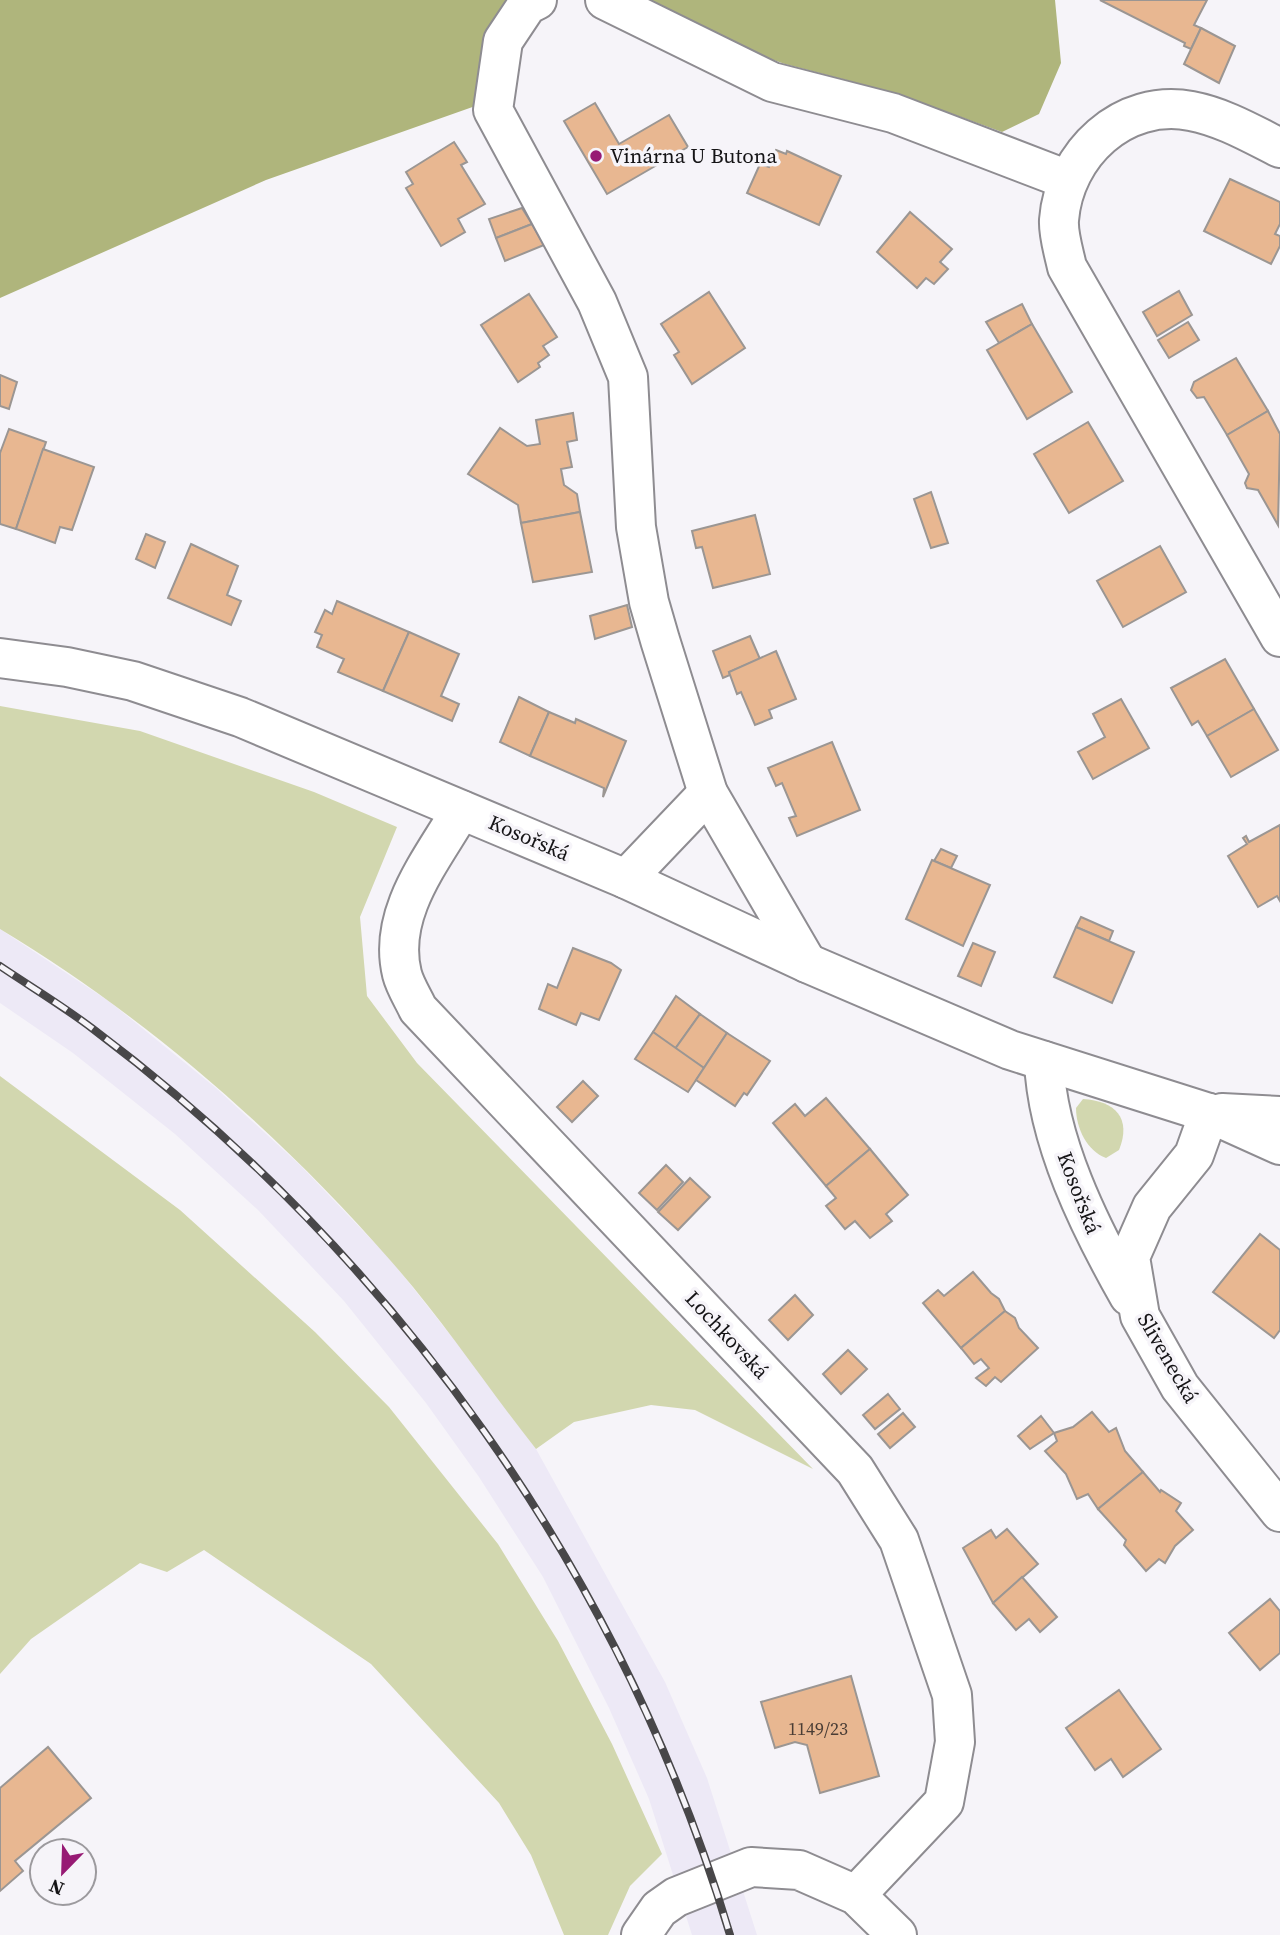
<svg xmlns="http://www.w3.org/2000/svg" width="1280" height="1935" viewBox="0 0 1280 1935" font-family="'Source Serif 4',serif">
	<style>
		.built { fill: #ede9f6 }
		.green { fill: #d2d7af }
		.forest { fill: #afb57c }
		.building { fill: #e8b791; stroke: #9b9693; stroke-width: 2 }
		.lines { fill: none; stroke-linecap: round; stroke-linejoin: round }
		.minor-casing { stroke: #8e8c91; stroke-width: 42 }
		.tertiary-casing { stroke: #8e8c91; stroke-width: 42 }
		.minor { stroke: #fff; stroke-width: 38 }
		.tertiary { stroke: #fff; stroke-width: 38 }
		.rail-casing { stroke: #484749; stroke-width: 8 }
		.rail { stroke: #f6f4f9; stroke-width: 5; stroke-dasharray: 16; stroke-linecap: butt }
		.poi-dot { fill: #971a74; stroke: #f6f4f9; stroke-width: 2.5 }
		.labels { text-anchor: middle; stroke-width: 7; stroke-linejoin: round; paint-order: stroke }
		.number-label { font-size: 18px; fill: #4a3d35 }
		.poi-label { font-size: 21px; fill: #151416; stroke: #f6f4f9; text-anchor: start }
		.street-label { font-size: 21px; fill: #151416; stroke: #f6f4f9 }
	</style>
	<rect width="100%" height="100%" fill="#f6f4f9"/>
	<path class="built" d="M0,929l110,73 106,86 85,78 90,94 84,106 61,83 129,233 42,96 50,157h-65l-43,-136 -40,-91 -66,-131 -64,-100 -53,-74 -82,-102 -86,-91 -83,-76 -102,-81 -73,-50z"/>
	<g class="green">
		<path d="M0,706l140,25 174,61 83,35 -37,90 7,79 50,67 396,406 -118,-59 -44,-5 -77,17 -38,27c-49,-62 -93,-129 -146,-189 -111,-127 -245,-244 -390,-331z"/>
		<path d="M0,1076l180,134 135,122 74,75 109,137 60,97 54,103 50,110 -32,32 -22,49h-44l-33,-80 -32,-52 -128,-139 -167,-114 -37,22 -27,-9 -109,76 -31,35z"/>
		<path d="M1083,1099c32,2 49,19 36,51l-13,8c-19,-7 -30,-30 -30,-50z"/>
	</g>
	<g class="forest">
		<path d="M0,0h511l-30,104 -215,76 -266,118z"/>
		<path d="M625,0h430l6,63 -22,51 -37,18 -110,-40 -107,-28 -73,-25z"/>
	</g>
	<g class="building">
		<path d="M1100,0h107l-13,25 7,3 -10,21 -7,-3 1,-3z"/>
		<path d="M1201,28l34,18 -16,37 -35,-19z"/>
		<path d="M595,103l24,41 50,-29 19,32 -81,47 -43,-73z"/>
		<path d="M454,142l13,20 -6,3 24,39 -27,15 7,13 -24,14 -35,-58 7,-4 -7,-12z"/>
		<path d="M776,150l10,4 1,-3 54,25 -22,49 -72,-32 13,-29 9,3z"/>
		<path d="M1230,179l50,23v22l-5,10 5,2v10l-9,18 -67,-33z"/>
		<path d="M522,208l10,16 -36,14 -7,-19z"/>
		<path d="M910,212l42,37 -12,13 8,7 -14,15 -8,-6 -9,10 -40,-36z"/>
		<path d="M532,224l12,21 -39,16 -9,-23z"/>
		<path d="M1179,291l13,24 -35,21 -14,-24z"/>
		<path d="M709,292l36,56 -53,36 -18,-29 5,-3 -18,-28z"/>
		<path d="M529,294l28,43 -14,9 6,9 -11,8 2,4 -22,15 -37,-57z"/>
		<path d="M1022,304l10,20 -33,19 -13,-21z"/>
		<path d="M1188,322l11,18 -30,18 -11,-18z"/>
		<path d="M1032,324l40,68 -45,27 -40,-69z"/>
		<path d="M1236,358l32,53 -41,24 -23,-38 -7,1 -6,-8 3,-8z"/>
		<path d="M0,375l17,7 -8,27 -9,-3z"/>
		<path d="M1268,411l12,23 -2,91 -20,-35 -11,-2 -2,-5 4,-9 -22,-39z"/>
		<path d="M573,413l4,27 -10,2 5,25 -11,2 3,16 13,9 3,18 -59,11 -3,-18 -50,-31 32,-46 27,18 13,-2 -4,-24z"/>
		<path d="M1088,422l35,59 -54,32 -35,-59z"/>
		<path d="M9,429l37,13 -30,87 -16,-5v-71z"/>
		<path d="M43,449l51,18 -22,63 -12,-3 -5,16 -39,-14z"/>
		<path d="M931,492l17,51 -17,5 -17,-49z"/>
		<path d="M580,512l12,60 -59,10 -12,-59z"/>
		<path d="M755,515l15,59 -57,14 -11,-41 -6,1 -4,-17z"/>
		<path d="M146,534l19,8 -10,26 -19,-9z"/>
		<path d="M191,544l47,22 -11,29 14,6 -10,24 -63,-27z"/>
		<path d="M1160,546l26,46 -63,35 -26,-46z"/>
		<path d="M337,601l72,31 -26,59 -45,-19 6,-13 -27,-12 5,-12 -7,-3 10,-22 7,4z"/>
		<path d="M627,605l5,22 -37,12 -5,-23z"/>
		<path d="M409,632l50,22 -18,42 18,8 -7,17 -69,-30z"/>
		<path d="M750,636l10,23 -31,13 1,3 -7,3 -10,-27z"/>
		<path d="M776,651l20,48 -27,11 3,8 -17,7 -14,-33 -4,2 -8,-22z"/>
		<path d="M1225,659l29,50 -47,27 -9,-15 -6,4 -21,-37z"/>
		<path d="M519,697l30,15 -19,44 -30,-14z"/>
		<path d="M1121,699l28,49 -56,31 -15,-27 27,-15 -12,-23z"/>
		<path d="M1254,709l24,41 -47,27 -24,-41z"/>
		<path d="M549,712l26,11 1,-4 50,22 -23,56 1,-9 -74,-32z"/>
		<path d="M832,742l28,68 -63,26 -8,-18 7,-2 -14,-33 -6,3 -8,-18z"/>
		<path d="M1280,825v76l-3,-5 -19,11 -30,-51 19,-12 -4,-6 3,-2 3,6z"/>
		<path d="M941,849l16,7 -6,12 -17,-7z"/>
		<path d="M932,860l58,25 -27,61 -57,-27z"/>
		<path d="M1081,917l32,14 -4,10 -33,-14z"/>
		<path d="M1076,927l58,25 -22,51 -58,-26z"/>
		<path d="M973,943l22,9 -14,34 -23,-10z"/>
		<path d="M573,948l38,15 10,7 -22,50 -18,-7 -5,12 -37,-16 9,-25 9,4z"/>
		<path d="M676,996l24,18 -25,35 -22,-17z"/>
		<path d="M700,1014l27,19 -23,35 -29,-19z"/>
		<path d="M653,1032l51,36 -16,24 -53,-33z"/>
		<path d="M727,1033l43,28 -23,34 -3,-2 -9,13 -39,-26z"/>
		<path d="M583,1081l15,15 -26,26 -15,-15z"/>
		<path d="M826,1098l44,51 -44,37 -53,-63 22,-19 10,12z"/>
		<path d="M870,1149l38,46 -22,19 6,7 -22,17 -15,-17 -10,8 -19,-23 10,-8 -10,-12z"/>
		<path d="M666,1165l17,17 -26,28 -18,-17z"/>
		<path d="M690,1178l20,19 -32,33 -20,-18z"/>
		<path d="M1260,1234l20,16v80l-6,8 -61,-46z"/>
		<path d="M973,1272l18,21 8,6 6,12 -44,37 -38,-45 15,-13 6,6z"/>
		<path d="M795,1295l18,20 -25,25 -19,-20z"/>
		<path d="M1005,1311l10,7 4,10 19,20 -37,34 -6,-5 -9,9 -10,-8 13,-10 -8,-9 -7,5 -13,-16z"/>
		<path d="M848,1350l19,19 -26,25 -18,-20z"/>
		<path d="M888,1394l12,15 -25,20 -12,-14z"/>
		<path d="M1092,1412l17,20 7,-4 9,23 18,21 -45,37 -10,-15 -11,5 -11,-25 -21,-23 12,-10 -3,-8 19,-6z"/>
		<path d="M903,1413l12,14 -25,21 -12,-14z"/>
		<path d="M1041,1416l13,17 -24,16 -12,-13z"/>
		<path d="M1143,1472l17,20 1,-2 20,13 -5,8 17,19 -18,16 -10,17 -6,-4 -13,12 -22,-26 2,-5 -28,-31z"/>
		<path d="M1007,1529l31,35 -45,39 -30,-55 28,-18 5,8z"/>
		<path d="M1022,1577l35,40 -17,15 -11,-13 -13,11 -23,-27z"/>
		<path d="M1270,1599l10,12v42l-20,17 -31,-37z"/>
		<path d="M851,1676l28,100 -59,17 -13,-48 -12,-3 -20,6 -14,-46z"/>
		<path d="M1119,1690l42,59 -38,28 -12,-18 -16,11 -29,-42z"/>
		<path d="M48,1747l43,51 -76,63 8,10 -23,20v-103z"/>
	</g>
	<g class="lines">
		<g class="minor-casing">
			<g id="minor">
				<path d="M537,0l-10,5 -24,36 -10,69 104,192 31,75 8,150 13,75 11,38 48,153 99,170"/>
				<path d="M605,0l167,82 121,31 175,67"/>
				<path d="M1280,148c-28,-14 -57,-31 -89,-37 -68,-13 -127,43 -132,109 -1,14 5,33 8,47l213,370"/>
				<path d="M461,810c-29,50 -74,103 -59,164 3,12 11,24 16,35l437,461 44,70 53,155 3,47 -11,60 -88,93"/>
				<path d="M626,879l82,-86"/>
				<path d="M1044,1061c3,80 46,166 85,235"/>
				<path d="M1209,1113l-15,42 -42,52 -22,50 10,59 40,71 100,125"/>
				<path d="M641,1935l18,-26 17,-12 75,-30 48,3 57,25 41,40"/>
			</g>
		</g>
		<g class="tertiary-casing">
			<g id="tertiary">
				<path d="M0,658l67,9 66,14 107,36 386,162 181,84 203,87 199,63 71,32"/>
				<path d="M1222,1113l58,3"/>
			</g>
		</g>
		<use href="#minor" class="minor"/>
		<use href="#tertiary" class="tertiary"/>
		<g class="rail-casing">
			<path id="rail" d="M0,966c31,21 63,40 93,63 301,226 529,544 637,906"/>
		</g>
		<use href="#rail" class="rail"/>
	</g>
	<circle class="poi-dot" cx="596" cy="156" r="7"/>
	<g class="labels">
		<g class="number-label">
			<text x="818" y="1735">1149/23</text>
		</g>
		<g class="poi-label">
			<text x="610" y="163">Vinárna U Butona</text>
		</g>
		<g class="street-label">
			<text transform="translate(529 838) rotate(23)" y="7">Kosořská</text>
			<text transform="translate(1079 1193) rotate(69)" y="7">Kosořská</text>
			<text transform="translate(727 1335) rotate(47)" y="7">Lochkovská</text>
			<text transform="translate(1168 1358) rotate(60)" y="7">Slivenecká</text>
		</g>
	</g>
	<g transform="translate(63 1872) rotate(203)"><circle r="33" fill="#f6f4f9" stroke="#9c9a9e" stroke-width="2"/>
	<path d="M0-5L12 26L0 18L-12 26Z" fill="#971a74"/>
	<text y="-10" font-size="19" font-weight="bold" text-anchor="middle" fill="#151416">N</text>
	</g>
</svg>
